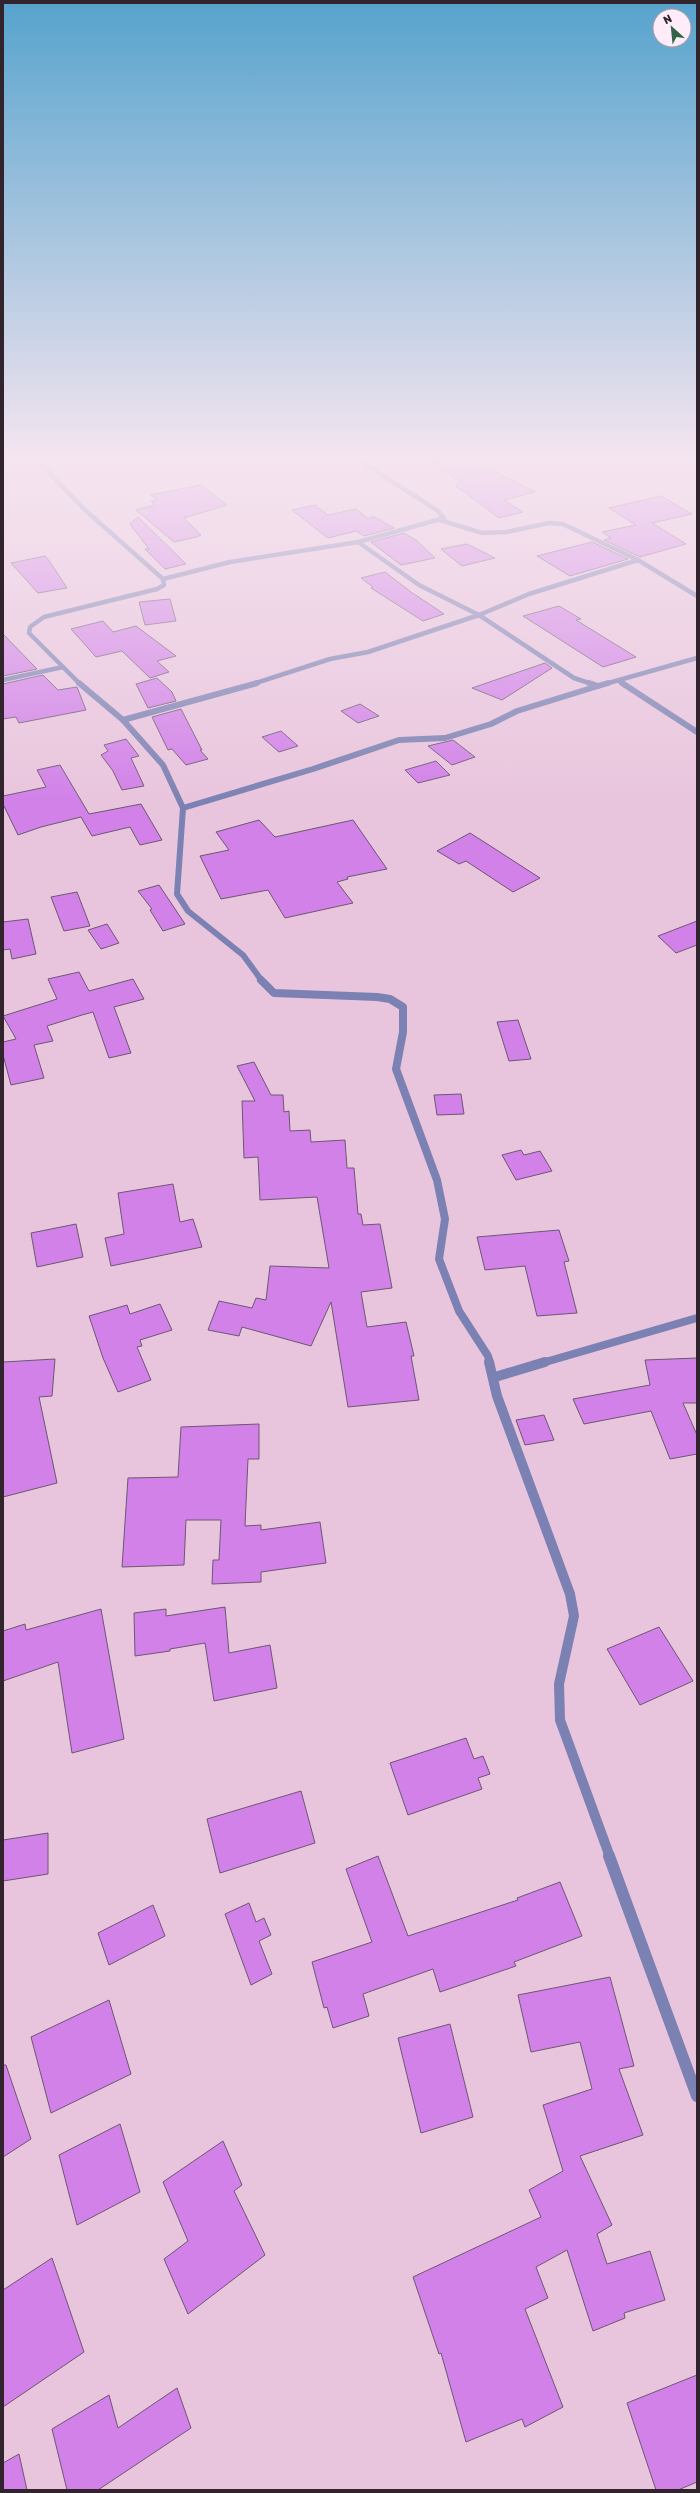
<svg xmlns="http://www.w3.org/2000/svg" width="700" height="2493" viewBox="0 0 700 2493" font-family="Rubik,sans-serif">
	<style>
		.building { fill: #d181e8; stroke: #6c5773 }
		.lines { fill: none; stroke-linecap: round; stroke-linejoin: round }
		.minor-far4 { stroke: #7b81b2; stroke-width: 4.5 }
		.minor-far3 { stroke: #7b81b2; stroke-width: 6 }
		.minor-far2 { stroke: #7b81b2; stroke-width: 8 }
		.minor-far1 { stroke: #7b81b2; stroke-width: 10 }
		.minor { stroke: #7b81b2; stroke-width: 12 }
	</style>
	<rect width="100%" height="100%" fill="#e9c5dd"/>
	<g class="building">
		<path d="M420,454h39l76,38 -31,8 19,12 -24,6 -43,-32 3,-5z"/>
		<path d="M201,485l26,20 -43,13 17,17 -5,2 -22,5 -38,-32 19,-5 -4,-4 6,-1 -6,-5z"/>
		<path d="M661,496l31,18 -40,9 34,21 -46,13 -36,-17 7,-2 -9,-6 34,-7 -27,-17z"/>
		<path d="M315,505l13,10 28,-6 12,10 5,-3 21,12 -30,8 -8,-5 -28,7 -36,-28z"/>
		<path d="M138,517l48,47 -21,5 -20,-20h4l-19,-25z"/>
		<path d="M404,533l12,7 19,18 -34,7 -30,-23z"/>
		<path d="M592,542l36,17 -58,17 -33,-20z"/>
		<path d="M467,544l28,14 -33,8 -21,-17z"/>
		<path d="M45,556l5,6 17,26 -29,5 -27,-30z"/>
		<path d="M385,572l26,20 33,22 -21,7 -52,-33 2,-1 -12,-9z"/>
		<path d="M170,599l6,22 -31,4 -6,-23z"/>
		<path d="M559,606l22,13 -5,1 60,37 -33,10 -80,-51z"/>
		<path d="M103,621l10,11 23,-6 40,30 -19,5 12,11 -19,6 -28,-27 -26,6 -25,-28z"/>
		<path d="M3,634l34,35 -34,7z"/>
		<path d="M545,663l7,5 -50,32 -30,-12z"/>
		<path d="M43,675l15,15 19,-3 9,23 -67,13 -3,-6 -13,2v-35z"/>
		<path d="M157,678l15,14 4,9 -28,7 -12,-24z"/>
		<path d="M360,704l19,12 -21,7 -17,-12z"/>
		<path d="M181,709l21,41h-2l8,9 -22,6 -14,-16 -4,1 -16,-33z"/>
		<path d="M281,731l17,15 -19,6 -17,-15z"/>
		<path d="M126,739l13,17 -8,2 13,28 -22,4 -9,-19 -12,-16 7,-4 -4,-6z"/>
		<path d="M453,740l22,17 -23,8 -24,-19z"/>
		<path d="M436,761l14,14 -32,8 -13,-13z"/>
		<path d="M60,765l29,49 52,-10 21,36 -22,5 -10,-18 -38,9 -11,-19 -40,10 -23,8 -15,-31v-8l43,-9 -9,-17z"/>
		<path d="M259,820l16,17 78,-17 34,49 -40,8 1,2 -11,3 16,21 -68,15 -17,-28 -47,9 -21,-43 29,-6 -13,-18z"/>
		<path d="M470,833l22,14 48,31 -27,14 -47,-31 -7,3 -22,-13z"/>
		<path d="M159,885l26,39 -22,7 -13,-21 2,-1 -14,-18z"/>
		<path d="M77,892l13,34 -26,5 -13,-34z"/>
		<path d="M28,919l8,35 -24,5 -2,-10 -7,1v-28z"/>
		<path d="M697,921v24l-21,8 -18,-17z"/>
		<path d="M107,924l12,19 -18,6 -13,-19z"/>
		<path d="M79,972l10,19 44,-12 11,20 -30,8 17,46 -22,5 -16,-46 -11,3 -35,11 6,15 -19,4 10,33 -33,7 -8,-30v-13l13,-3 -13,-23 54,-17 -9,-20z"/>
		<path d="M518,1020l13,39 -22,2 -12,-39z"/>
		<path d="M254,1062l17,33h12l1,17 5,-1 1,20 20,-1 1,12 34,-2 2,28h7l4,46h3l2,11 17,-1 12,64 -31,4 6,35 39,-5 8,34h-3l8,44 -71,7 -17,-105 -20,44 -69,-19 -3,9 -31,-6 11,-29 33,7 4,-10 10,2 4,-34 59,2 -12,-71 -57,3 -2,-43 -14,1 -2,-57h13l-18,-35z"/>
		<path d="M461,1094l3,20 -27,1 -3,-20z"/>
		<path d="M521,1150l3,5 16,-4 12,20 -36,9 -14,-25z"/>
		<path d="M173,1184l7,38 13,-3 9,28 -91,19 -6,-28 19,-4 -6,-41z"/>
		<path d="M76,1224l7,33 -46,10 -6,-34z"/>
		<path d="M559,1230l10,31 -5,1 13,51 -40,3 -12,-50 -40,4 -8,-33z"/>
		<path d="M160,1304l12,26 -32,10 2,6 -5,1 14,33 -33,12 -15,-34 -14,-42 38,-11 3,9z"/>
		<path d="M697,1358v45h-14l14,32v19l-27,5 -19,-48 -67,13 -11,-25 77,-14 -5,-25z"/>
		<path d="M55,1359l-3,37 -13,1 18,86 -54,14v-135z"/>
		<path d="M544,1415l10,25 -29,5 -9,-25z"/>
		<path d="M259,1424v35h-11l-3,67 16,-1v5l59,-8 6,41 -65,9v10l-49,2 1,-24h6l2,-40h-35l-2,45 -62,2 6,-89 50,-1 3,-50z"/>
		<path d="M225,1607l4,46 41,-8 7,43 -63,13 -9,-58 -35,6v2l-35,5 -1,-43 32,-4v7z"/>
		<path d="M101,1609l23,130 -52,14 -14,-91 -55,19v-50l22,-7 1,6z"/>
		<path d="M659,1627l34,54 -53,24 -33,-56z"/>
		<path d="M466,1738l8,21 9,-3 7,18 -12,4 4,11 -74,26 -18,-52z"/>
		<path d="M301,1791l14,52 -95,30 -13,-54z"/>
		<path d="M48,1833v41l-45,7v-41z"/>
		<path d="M378,1856l30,80 110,-36 -1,-2 43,-16 22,54 -68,26 2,4 -76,26 -7,-23 -70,25 6,22 -36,12 -6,-21 -3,1 -12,-46 60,-20 -26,-73z"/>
		<path d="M249,1903l7,19 8,-4 7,17 -12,6 13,33 -21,11 -26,-71z"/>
		<path d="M153,1905l12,31 -56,29 -11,-32z"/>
		<path d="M610,1977l24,89 -15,3 24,66 -63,21 32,69 -15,9 10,30 43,-13 15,49 -41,13 1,5 -32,13 -26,-81 -31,17 12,31 -23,11 38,98 -38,20 -3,-8 -56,23 -25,-89 -2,1 -26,-77 128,-60 -12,-27 34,-19 -20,-66 49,-16 -12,-47 -49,10 -13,-57z"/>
		<path d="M109,2000l22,74 -80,39 -20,-76z"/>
		<path d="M450,2024l23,93 -52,16 -23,-95z"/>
		<path d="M3,2065h3l25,74 -28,18z"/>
		<path d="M120,2124l20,68 -63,33 -18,-70z"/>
		<path d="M223,2141l19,44 -8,6 31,64 -77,59 -24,-55 24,-18 -25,-59z"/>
		<path d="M52,2258l32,94 -81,55v-117z"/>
		<path d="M697,2375v107l-19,8h-22l-29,-87z"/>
		<path d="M177,2388l14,40 -93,62h-31l-15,-61 57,-34 9,33z"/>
		<path d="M19,2454l8,36h-24v-27z"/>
	</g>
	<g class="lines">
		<g class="minor-far4">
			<path d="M31,454l53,55 79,70 1,6 -7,4 -113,28 -14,10 -1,6 51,51"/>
			<path d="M440,520l42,13 24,-1 43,-9 14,1 75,36 59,36"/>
			<path d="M358,542l61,43 60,30 95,63 18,6"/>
			<path d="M163,579l67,-17 128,-20 86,-24 -6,-7 -89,-57"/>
			<path d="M3,680l60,-13"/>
			<path d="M619,681l5,3"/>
			<path d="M253,684l77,-25 38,-7 111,-37 50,-21 109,-34"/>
			<path d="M605,684l92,-26"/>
		</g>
		<g class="minor-far3">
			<path d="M79,683l44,37 40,45 20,43 -6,86 11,17 55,44 19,26"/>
			<path d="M589,683l9,3 10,-3"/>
			<path d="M622,683l75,49"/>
			<path d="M123,720l134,-37"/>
			<path d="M183,808l130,-39 86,-29 46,-2 46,-14 26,-13 81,-25"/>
		</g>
		<g class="minor-far2">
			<path d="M261,980l13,13 103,4 13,2 13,8v25l-7,37 41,111 8,39 -6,40 20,52 29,45 2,7"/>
			<path d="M542,1363l155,-45"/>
		</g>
		<g class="minor-far1">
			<path d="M489,1362l8,34 73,198 4,22 -15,68 1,36 50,137"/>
			<path d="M495,1377l50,-15"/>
		</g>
		<path class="minor" d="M609,1856l88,240"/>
	</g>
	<linearGradient id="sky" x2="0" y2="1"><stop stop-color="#56a3cd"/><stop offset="0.57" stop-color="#f5e5f0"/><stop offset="1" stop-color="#f5e5f0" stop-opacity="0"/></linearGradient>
	<rect width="700" height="803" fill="url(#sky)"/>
	<rect width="700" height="2493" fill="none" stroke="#32242d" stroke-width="8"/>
	<g transform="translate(672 28) rotate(333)"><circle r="19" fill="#feecf8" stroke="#ac9ca7"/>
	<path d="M0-3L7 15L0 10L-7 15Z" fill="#306348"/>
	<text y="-6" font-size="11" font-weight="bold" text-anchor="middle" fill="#32242d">N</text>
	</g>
</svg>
